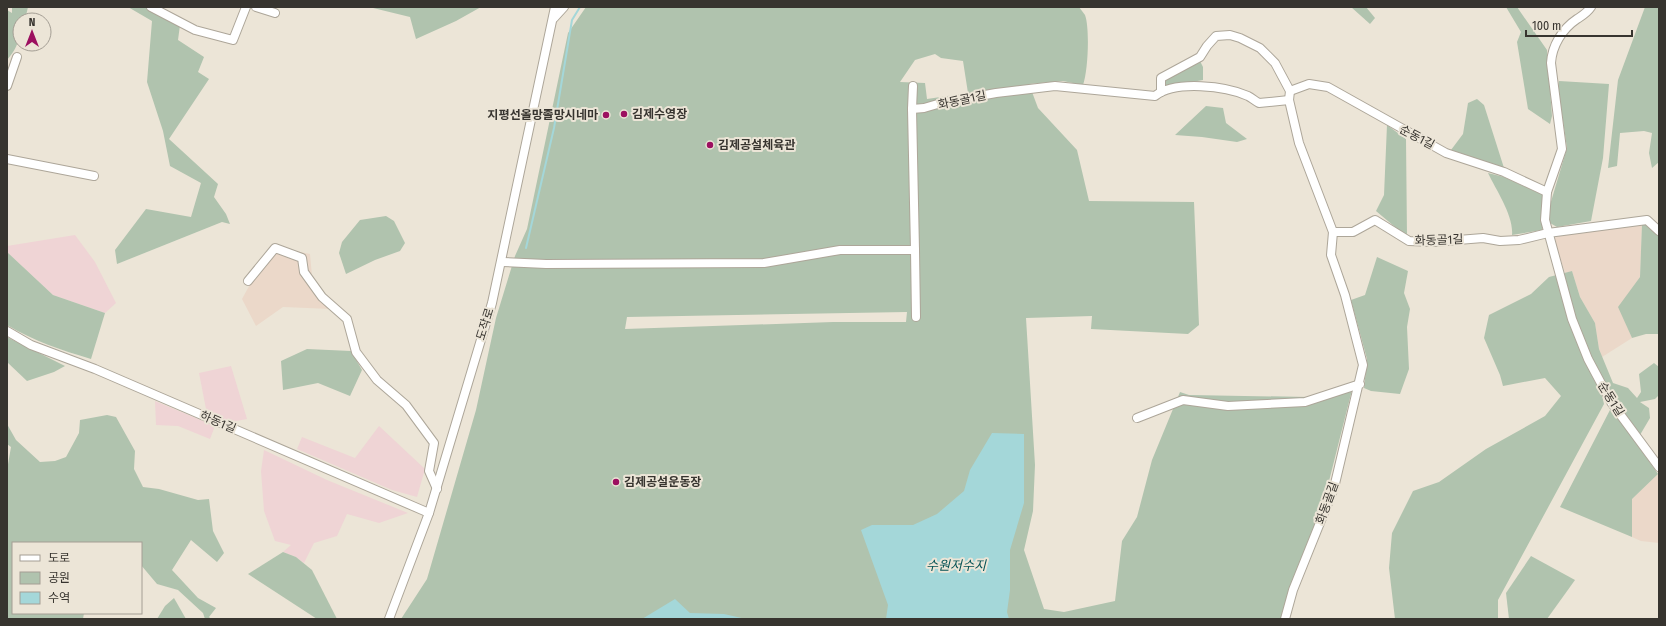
<svg xmlns="http://www.w3.org/2000/svg" width="1666" height="626" viewBox="0 0 1666 626" font-family="'Fira Sans Condensed','Noto Sans KR',sans-serif">
	<style>
		.commercial { fill: #efd4d5 }
		.industrial { fill: #ebd8c9 }
		.green { fill: #b0c3ae; fill-rule: evenodd }
		.water { fill: #a4d7d9 }
		.lines { fill: none; stroke-linecap: round; stroke-linejoin: round }
		.stream { stroke: #a4d7d9; stroke-width: 2 }
		.minor-casing { stroke: #ada699; stroke-width: 10 }
		.minor { stroke: #fff; stroke-width: 8 }
		.poi-dot { fill: #9c1060; stroke: #ece5d7; stroke-width: 1.5 }
		.labels { text-anchor: middle; stroke-width: 4; stroke-linejoin: round; paint-order: stroke }
		.street-label { font-size: 12px; fill: #37342f; stroke: #ece5d7 }
		.poi-label { font-size: 12px; font-weight: bold; fill: #37342f; stroke: #ece5d7; text-anchor: start }
		.water-label { font-size: 13px; font-style: italic; fill: #035154; stroke: #ece5d7 }
	</style>
	<rect width="100%" height="100%" fill="#ece5d7"/>
	<g class="commercial">
		<path d="M75,235l20,27 21,41 -11,10 -52,-18 -46,-43v-6z"/>
		<path d="M231,366l16,53 -21,4 -19,-9 -8,-41z"/>
		<path d="M155,401l60,25 -5,13 -32,-13 -22,-1z"/>
		<path d="M379,426l46,43 -8,28 -25,-7 -95,-41 5,-12 53,21z"/>
		<path d="M264,450l63,30 81,33 -29,10 -32,-9 -10,22 -23,7 -10,20 -8,-6 -13,-5 8,-7 -16,-4 -11,-30 -3,-40z"/>
	</g>
	<g class="industrial">
		<path d="M1642,224l-2,53 -21,30 13,31 -30,19 -3,-8 -4,-26 -15,-26 -8,-26 -7,2 -11,-35 8,-3z"/>
		<path d="M271,246l39,8 2,22 19,33 -48,-2 -27,19 -14,-27z"/>
		<path d="M1658,474l1,3v66l-18,-2 -9,-4v-38z"/>
	</g>
	<g class="green">
		<path d="M12,7h16l-3,13h-5c0,18 -1,26 -13,40v-50l5,3z"/>
		<path d="M128,7h18l34,18 -2,15 26,17 -6,15 11,7 -40,60 49,45 -4,13 12,17 4,10 -8,-2 -105,42 -2,-14 31,-41 45,8 10,-34 -31,-17 -7,-35 -16,-49 5,-61z"/>
		<path d="M369,7h112l-25,14 -40,18 -6,-22z"/>
		<path d="M586,7h493c2,3 4,5 6,8 5,13 3,57 -2,70l-20,-4 -34,3 9,24 39,42 12,51 105,1 5,123 -11,9 -97,-5 1,-13 -66,2 9,147 -2,46 -9,39 20,59 20,3 51,-11 7,-60 15,-24 15,-57 28,-68 9,3 120,2 45,-15 -29,115 -37,98 -7,24h-880l26,-40 49,-169 20,-92 19,-62 12,-27 41,-196zM935,54l6,4 22,3 5,32 -41,6 -2,-16 -25,-1 15,-22zM907,312l-1,10h-73l-208,7 2,-12z"/>
		<path d="M1351,7h15l9,11 -5,6z"/>
		<path d="M1506,7h11l30,43 5,66 -2,8 -22,-15 -11,-67 4,-10z"/>
		<path d="M1645,7h14v155l-7,6 -3,-15 3,-20 -8,-2 -24,2 -3,33 -9,2 10,-88z"/>
		<path d="M1197,55l6,12v13l-39,7 1,-16z"/>
		<path d="M1559,81l50,3 -6,74 -12,63 -34,6 -7,-4v-18l17,-57 -9,-61z"/>
		<path d="M1477,99l7,6 20,63 -53,-18 12,-16 5,-31z"/>
		<path d="M1206,106l17,2 3,15 21,16 -10,3 -35,-5 -27,-2z"/>
		<path d="M1387,125l19,14 1,98 -31,-26 8,-16z"/>
		<path d="M1488,173l16,4 39,18 -1,35 -30,5c2,-19 -16,-45 -24,-62z"/>
		<path d="M386,216l8,5 11,22 -5,8 -25,9 -29,14 -7,-21 3,-11 18,-22z"/>
		<path d="M1646,222l13,13v99h-13l-14,4 -14,-31 22,-30 2,-53z"/>
		<path d="M7,252l46,43 52,18 -14,46c-30,-9 -57,-18 -84,-34z"/>
		<path d="M1377,257l31,14 -4,22 6,16 -3,18 2,42 -9,25 -29,-3 -7,-3 3,-29 -16,-59 14,-5z"/>
		<path d="M1572,271l8,26 15,26 4,26 14,34 15,5 9,10 4,-6 -2,-18 15,-11 5,4v28l-4,4 -15,3 9,6 1,10 -10,17 -33,-47 -6,3 3,13 -106,196v19h-103l-6,-51 3,-35 21,-42 26,-9 47,-33 59,-33 16,-20 -16,-18 -42,8 -3,-11 -16,-37 5,-23 42,-21 18,-17z"/>
		<path d="M7,337l58,29 -11,6 -27,9 -20,-19z"/>
		<path d="M307,349l44,2 11,19 -12,26 -32,-13 -35,7 -2,-29z"/>
		<path d="M1611,408l47,66 -26,25v38l-72,-30z"/>
		<path d="M107,415l9,2 19,34 -1,18 9,18 16,2 39,11 11,-1 4,32 11,22 -7,9 -26,-22 -19,30 26,28 18,10 -7,9 2,2h-6l-2,-6 -25,-23 -21,-6 -16,-19v-22h-128v70h71l-1,6h-76v-149l4,-23 -4,-3v-20l9,16 24,22 15,-1 11,-4 13,-24 1,-13z"/>
		<path d="M283,552l13,5 16,13 25,49h-20l-69,-45z"/>
		<path d="M1531,556l44,24 -28,39h-38l-3,-26z"/>
		<path d="M174,598l12,21h-29l8,-13z"/>
	</g>
	<g class="water">
		<path d="M992,433l32,1v69l-14,47v40l-3,22 2,7h-123l2,-14 -27,-75 11,-5h41l24,-11 27,-23 6,-21z"/>
		<path d="M675,599l15,14 34,1 22,5h-104z"/>
	</g>
	<g class="lines">
		<path class="stream" d="M526,248l28,-120 18,-108 8,-13"/>
		<g class="minor-casing">
			<g id="minor">
				<path d="M151,7l44,23 38,10 13,-33"/>
				<path d="M256,7l19,6"/>
				<path d="M1591,7c-4,6 -8,8 -14,12 -15,10 -25,27 -26,44l11,86 -15,43 -2,28 27,99 16,40 23,43 48,65"/>
				<path d="M554,18l10,-11"/>
				<path d="M7,86l10,-29"/>
				<path d="M1290,91l19,-7 19,3 118,66 58,19 43,20"/>
				<path d="M1161,92v-14l39,-21 7,-11 9,-10 14,-1 10,3 20,10 15,15 15,28 -1,9 10,43 34,89h20l22,-12 34,21 24,1 50,-4 17,3 19,-1 29,-7 99,-13 12,11"/>
				<path d="M912,109l1,-23"/>
				<path d="M7,159l87,17"/>
				<path d="M915,250l1,67"/>
				<path d="M502,262l44,2 218,-1 76,-13h75l-3,-141 12,-1 17,-5 55,-10 59,-7 100,10c20,-16 71,-10 93,0 4,2 7,5 11,7l30,-3"/>
				<path d="M248,281l27,-33 27,10 2,14 18,25 25,22 9,33 21,28 29,25 28,38 -5,28 8,18"/>
				<path d="M7,331l24,14 64,24 334,144"/>
				<path d="M1137,418l46,-18 45,6 77,-4 55,-18"/>
				<path d="M389,619l40,-106 63,-210 63,-296"/>
				<path d="M1285,619l8,-29 41,-102 29,-123 -18,-70 -14,-40 2,-23"/>
			</g>
		</g>
		<use href="#minor" class="minor"/>
	</g>
	<g class="poi-dot">
		<circle cx="624" cy="114" r="4"/>
		<circle cx="606" cy="115" r="4"/>
		<circle cx="710" cy="145" r="4"/>
		<circle cx="616" cy="482" r="4"/>
	</g>
	<g class="labels">
		<g class="street-label">
			<text transform="translate(962 100) rotate(-12)" y="4">화동골1길</text>
			<text transform="translate(1417 137) rotate(28)" y="4">순동1길</text>
			<text transform="translate(1439 240) rotate(-2)" y="4">화동골1길</text>
			<text transform="translate(485 324) rotate(-73)" y="4">도작로</text>
			<text transform="translate(1611 399) rotate(58)" y="4">순동1길</text>
			<text transform="translate(218 422) rotate(23)" y="4">하동1길</text>
			<text transform="translate(1327 503) rotate(-70)" y="4">화동골길</text>
		</g>
		<g class="poi-label">
			<text x="632" y="118">김제수영장</text>
			<text x="598" y="119" text-anchor="end">지평선올망졸망시네마</text>
			<text x="718" y="149">김제공설체육관</text>
			<text x="624" y="486">김제공설운동장</text>
		</g>
		<g class="water-label">
			<text x="956" y="570">수원저수지</text>
		</g>
	</g>
	<rect width="1666" height="626" fill="none" stroke="#37342f" stroke-width="16"/>
	<rect x="12" y="542" width="130" height="72" fill="#ece5d7" stroke="#a49e94"/>
	<rect x="20" y="555" width="20" height="6" fill="#ffffff" stroke="#a49e94"/>
	<text x="48" y="562" font-size="12" fill="#37342f">도로</text>
	<rect x="20" y="572" width="20" height="12" fill="#b0c3ae" stroke="#a49e94"/>
	<text x="48" y="582" font-size="12" fill="#37342f">공원</text>
	<rect x="20" y="592" width="20" height="12" fill="#a4d7d9" stroke="#a49e94"/>
	<text x="48" y="602" font-size="12" fill="#37342f">수역</text>
	<g transform="translate(32 32)"><circle r="19" fill="#ece5d7" stroke="#a49e94"/>
	<path d="M0-3L7 15L0 10L-7 15Z" fill="#9c1060"/>
	<text y="-6" font-size="11" font-weight="bold" text-anchor="middle" fill="#37342f">N</text>
	</g>
	<path d="M1526 30v6h106v-6" fill="none" stroke="#37342f" stroke-width="2"/>
	<text x="1532" y="30" font-size="12" fill="#37342f" stroke="#ece5d7" stroke-width="3" paint-order="stroke">100 m</text>
</svg>
